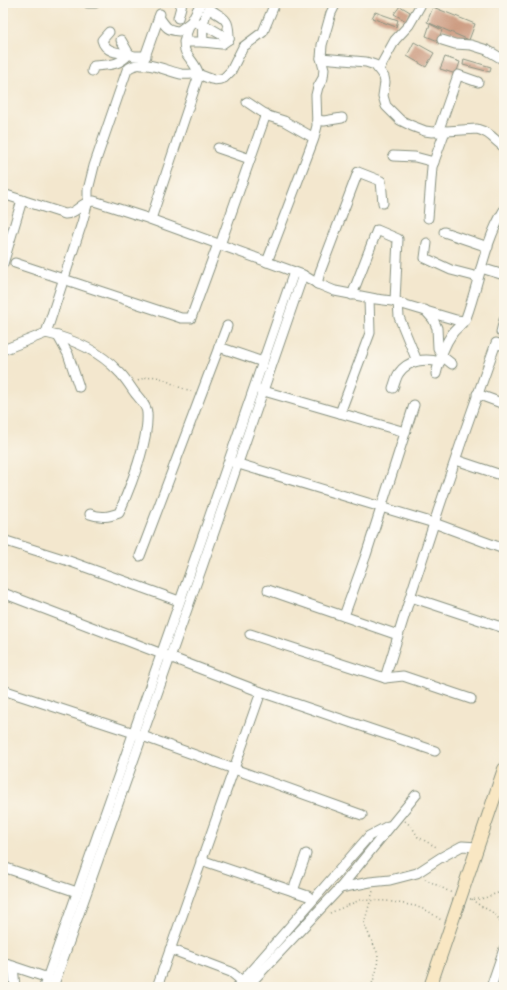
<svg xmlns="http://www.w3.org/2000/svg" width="507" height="990" viewBox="0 0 507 990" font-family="Itim,sans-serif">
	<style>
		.building { fill: #cd9d83 }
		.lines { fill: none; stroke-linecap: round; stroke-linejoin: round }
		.street-casing { stroke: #899281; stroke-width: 11 }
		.secondary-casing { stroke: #899281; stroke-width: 14 }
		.path { stroke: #899281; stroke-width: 1.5; stroke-dasharray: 1 3; stroke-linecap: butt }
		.street { stroke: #fff; stroke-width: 9 }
		.secondary { stroke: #f9e7c3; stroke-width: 12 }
	</style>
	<rect width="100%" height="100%" fill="#fbf7ec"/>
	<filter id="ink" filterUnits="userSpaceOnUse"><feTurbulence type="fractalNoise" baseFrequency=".025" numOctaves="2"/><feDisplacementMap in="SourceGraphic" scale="8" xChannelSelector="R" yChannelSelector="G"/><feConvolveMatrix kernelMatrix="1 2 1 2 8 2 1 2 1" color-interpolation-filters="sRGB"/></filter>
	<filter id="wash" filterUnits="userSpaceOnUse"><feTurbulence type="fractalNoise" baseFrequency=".012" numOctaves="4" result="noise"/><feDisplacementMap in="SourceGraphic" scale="16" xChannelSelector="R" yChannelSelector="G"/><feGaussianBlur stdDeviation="0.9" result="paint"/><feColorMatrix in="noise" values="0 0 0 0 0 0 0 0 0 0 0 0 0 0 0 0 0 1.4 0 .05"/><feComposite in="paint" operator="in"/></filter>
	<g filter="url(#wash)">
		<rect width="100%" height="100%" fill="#f3e7ce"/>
		<g id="blocks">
			<g class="building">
				<path d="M400,6l10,6 -4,9 -12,-7z"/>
				<path d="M433,7l42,17 -6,16 -42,-18z"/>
				<path d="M375,12l23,8 -2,7 -24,-9z"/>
				<path d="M430,24l12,6 -4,11 -12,-5z"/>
				<path d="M414,42l20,11 -8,14 -19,-11z"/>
				<path d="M445,57l15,5 -4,12 -16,-5z"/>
				<path d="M464,59l27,8 -1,5 -27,-7z"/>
			</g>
		</g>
	</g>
	<g filter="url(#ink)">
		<use href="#blocks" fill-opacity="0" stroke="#899281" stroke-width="1"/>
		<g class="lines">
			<g class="street-casing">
				<g id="street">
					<path d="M88,3h7"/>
					<path d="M208,3c1,11 15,10 19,20 2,5 2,11 2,16"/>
					<path d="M159,17c7,10 8,13 20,14l13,-10 18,7 19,11"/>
					<path d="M178,18l4,-15"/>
					<path d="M109,32l-7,8c3,12 16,13 27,14"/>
					<path d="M121,40l8,14 5,2h12"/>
					<path d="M442,40l13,4 16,1 16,5 17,10"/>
					<path d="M184,42h19l19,2 7,-5"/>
					<path d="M203,42c-1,-12 -1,-24 6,-34"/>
					<path d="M321,58l45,4 9,3 9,12 1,5 -2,14 3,10 14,14 12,6 13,5 7,1 45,-3c14,4 16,10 27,18"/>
					<path d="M142,65l18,-51"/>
					<path d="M379,69l16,-29 14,-15 11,-19"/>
					<path d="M92,71l2,-5c15,-2 23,1 35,-12"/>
					<path d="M247,102l21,14 16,5 30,17"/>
					<path d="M317,120l7,1 18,-3"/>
					<path d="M438,132l20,-57 20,7"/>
					<path d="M218,148l32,11"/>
					<path d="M393,156l22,1 19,5"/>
					<path d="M3,194l62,20c14,-1 14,-12 29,-13l53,17 156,57 -101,292 -149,420"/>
					<path d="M428,218l4,-51 13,-36"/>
					<path d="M151,219l48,-144c-2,-9 -8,-14 -13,-22 -7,-13 9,-38 15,-50"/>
					<path d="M444,232l44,15"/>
					<path d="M427,243l-2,15 26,12 27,7"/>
					<path d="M220,245l46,-131"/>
					<path d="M267,262l46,-121 4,-15 -1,-31 2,-8 5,-9 1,-9 -3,-11 1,-13 9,-32 5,-10"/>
					<path d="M15,263l166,55h10l27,-74"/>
					<path d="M3,264l19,-64"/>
					<path d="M481,268l23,7"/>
					<path d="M303,275l15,9 17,7 41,8 16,2 64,19 9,1"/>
					<path d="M317,284l3,-12 38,-100 23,9 2,22"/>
					<path d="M352,295l25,-65 21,9 -3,62"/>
					<path d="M398,302l1,15 18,44"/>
					<path d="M425,310l8,9 4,9 1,20 4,8 10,8"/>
					<path d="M501,332l3,-12"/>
					<path d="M46,333c26,6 53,18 72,38 7,6 11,14 17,22 4,5 12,13 12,20 2,27 -17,75 -28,100 -11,4 -18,5 -29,1"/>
					<path d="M58,336l10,18 11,33"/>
					<path d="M219,347l44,15"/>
					<path d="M3,350l43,-17 36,-110 6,-22v-11l6,-24 33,-96c12,-13 40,1 54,4 6,1 13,-1 19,1 10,3 12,7 24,3l7,-7 12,-24 20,-15 12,-29"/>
					<path d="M436,374c3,-13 8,-29 16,-40 3,-5 13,-12 14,-16 13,-35 18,-75 38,-108"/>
					<path d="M393,388c2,-5 3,-11 6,-15 9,-13 26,-15 41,-11"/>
					<path d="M257,389l148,43"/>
					<path d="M477,394l27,10"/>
					<path d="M340,413l30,-80 -1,-35"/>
					<path d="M456,460l48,16"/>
					<path d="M232,462l202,61 70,26"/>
					<path d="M3,540l63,20 113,41"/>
					<path d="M140,556l87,-230"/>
					<path d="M268,590l130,45"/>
					<path d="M3,593l258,99 174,59"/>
					<path d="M411,597l93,31"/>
					<path d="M344,616l22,-61 48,-150"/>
					<path d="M250,634l135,44c34,-112 71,-224 111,-335l8,3"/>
					<path d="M385,678l18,-2 68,23"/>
					<path d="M3,690l131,43 228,82"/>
					<path d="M416,795l-76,93 30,-6 20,-2 27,-7 23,-15 22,-12 16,1"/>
					<path d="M201,860l107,36"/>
					<path d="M3,867l74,25"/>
					<path d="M293,891l13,-37"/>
					<path d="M170,949l61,23 11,9"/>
					<path d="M3,963l45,15"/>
					<path d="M13,966l2,21"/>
					<path d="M44,987l155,-440 95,-275"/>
					<path d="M157,987l104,-295"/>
					<path d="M237,987l132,-151 19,-10"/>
					<path d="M247,987l93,-99"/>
					<path d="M491,987l13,-38"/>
				</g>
			</g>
			<g class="secondary-casing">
				<path id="secondary" d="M430,987l74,-218"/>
			</g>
			<g class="path">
				<path d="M138,381c16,-10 26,-1 41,6 5,2 10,3 15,5"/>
				<path d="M405,821l7,6 6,10 20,11"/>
				<path d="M425,879l27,14"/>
				<path d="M470,899c17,2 20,-6 34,-7"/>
				<path d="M472,899c12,13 29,10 29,31l3,1"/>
				<path d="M330,913l30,-13 27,1 28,5 13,5 13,9"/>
				<path d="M371,987l6,-18 1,-15 -14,-30 9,-33"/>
			</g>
			<use href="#street" class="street"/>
			<use href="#secondary" class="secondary"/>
		</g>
	</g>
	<rect width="507" height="990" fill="none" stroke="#fbf7ec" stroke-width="16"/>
</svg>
